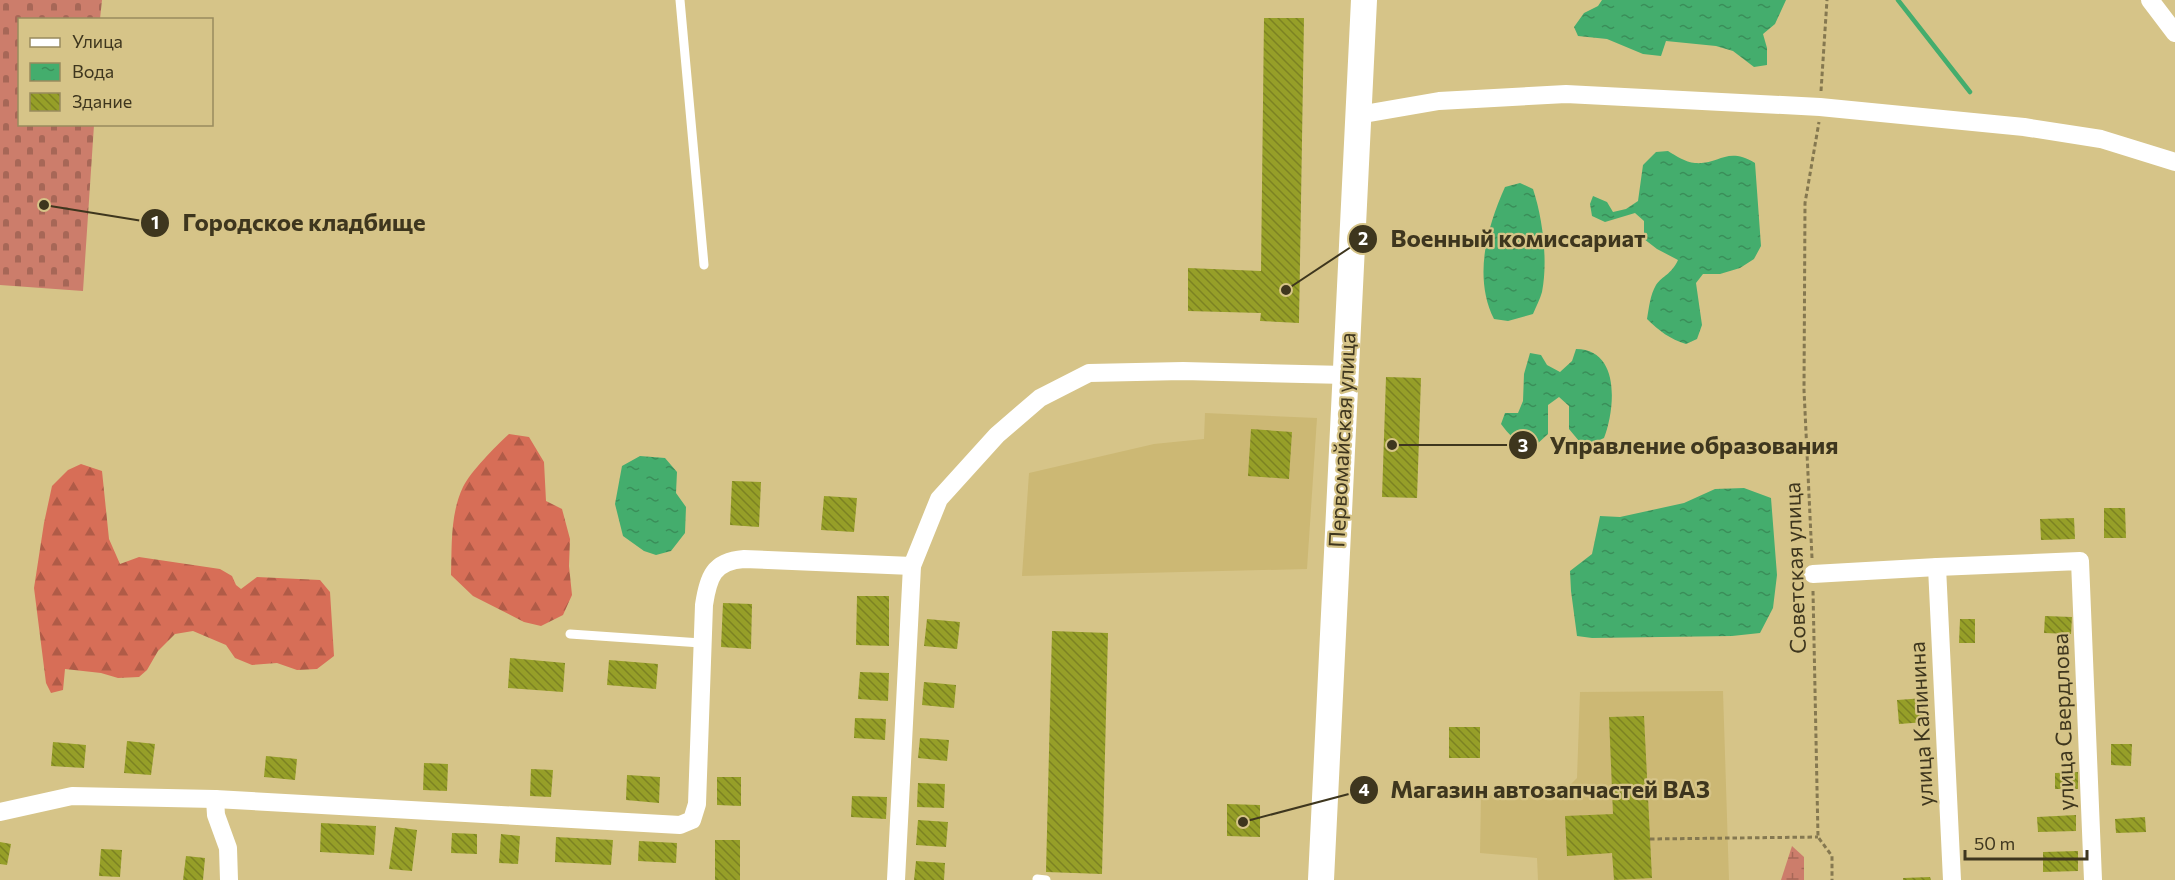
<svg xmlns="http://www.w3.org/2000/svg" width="2175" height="880" viewBox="0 0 2175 880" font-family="Commissioner,sans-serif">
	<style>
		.built { fill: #ccb874 }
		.forest { fill: url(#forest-firs) }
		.wetland { fill: url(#wetland-marsh) }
		.cemetery { fill: url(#cemetery-stones) }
		.water { fill: url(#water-ripples) }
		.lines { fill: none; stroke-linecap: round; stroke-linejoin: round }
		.stream { stroke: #44ad6d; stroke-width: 4.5 }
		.building { fill: url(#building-back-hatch) }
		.path { stroke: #857850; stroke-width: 3; stroke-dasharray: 4.5 3; stroke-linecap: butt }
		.lane { stroke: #fff; stroke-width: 9 }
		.street { stroke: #fff; stroke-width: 18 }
		.secondary { stroke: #fff; stroke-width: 26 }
		.labels { text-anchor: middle; stroke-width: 4.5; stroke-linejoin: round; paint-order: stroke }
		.street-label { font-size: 22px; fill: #3e361e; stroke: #d6c488 }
		.leader { fill: none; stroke: #3e361e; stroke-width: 2 }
		.callout-dot { fill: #3e361e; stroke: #d6c488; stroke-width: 2 }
		.mark-label { font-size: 18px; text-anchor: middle; font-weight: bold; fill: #fff }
		.callout-label { font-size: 24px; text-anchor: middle; font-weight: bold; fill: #3e361e; stroke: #d6c488; stroke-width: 4.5; stroke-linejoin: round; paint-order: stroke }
	</style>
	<defs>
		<pattern id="forest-firs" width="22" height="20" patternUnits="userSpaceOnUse" patternTransform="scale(1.5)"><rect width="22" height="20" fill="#d76e57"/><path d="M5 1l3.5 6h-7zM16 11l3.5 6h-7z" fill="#b05b47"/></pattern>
		<pattern id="wetland-marsh" width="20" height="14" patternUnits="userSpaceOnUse" patternTransform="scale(1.5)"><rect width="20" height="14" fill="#cc7d6b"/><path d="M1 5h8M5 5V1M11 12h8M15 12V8" fill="none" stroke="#a76757"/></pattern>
		<pattern id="cemetery-stones" width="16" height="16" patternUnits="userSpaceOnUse" patternTransform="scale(1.5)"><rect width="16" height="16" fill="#cc7d6b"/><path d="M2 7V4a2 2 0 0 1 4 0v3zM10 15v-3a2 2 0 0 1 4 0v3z" fill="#a76757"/></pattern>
		<pattern id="water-ripples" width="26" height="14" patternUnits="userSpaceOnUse" patternTransform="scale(1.5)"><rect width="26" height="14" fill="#44ad6d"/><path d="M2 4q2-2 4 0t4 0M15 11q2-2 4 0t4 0" fill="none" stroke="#3a8e59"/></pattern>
		<pattern id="building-back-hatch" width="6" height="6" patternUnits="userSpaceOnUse" patternTransform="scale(1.5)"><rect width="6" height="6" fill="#969f28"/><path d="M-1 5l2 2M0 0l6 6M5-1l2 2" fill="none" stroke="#7c8222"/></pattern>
	</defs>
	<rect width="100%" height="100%" fill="#d6c488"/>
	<g class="built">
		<path d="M1205,413l112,5 -10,151 -285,7 7,-103 125,-29 50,-5z"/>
		<path d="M1723,691l6,189h-191l-1,-22 -57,-5 1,-58 76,3 20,-20 3,-86z"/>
	</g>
	<g class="forest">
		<path d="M509,434l20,3 15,25 2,39 16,8 8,30 -1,27 3,29 -9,20 -22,11 -17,-4 -51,-26 -22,-21c1,-28 -1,-61 12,-88 8,-16 32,-40 46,-53z"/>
		<path d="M81,464l21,7 7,68 11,25 19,-7 81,12 12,7 4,9 5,4 16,-12 63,3 10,12 4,64 -17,13 -20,1 -20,-7 -25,2 -17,-7 -9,-13 -33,-14 -18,3 -17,17 -11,19 -8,7 -21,1 -17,-5 -36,-4 -2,21 -12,3 -5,-10 -12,-95 10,-65 8,-37 16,-16z"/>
	</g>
	<path class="wetland" d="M1792,846l12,11v23h-23z"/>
	<path class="cemetery" d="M0,0h102l-2,19 -80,1v104l74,1 -11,166 -83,-6z"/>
	<g class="water">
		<path d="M1602,0h184l-11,24 -12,10 4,14v17l-13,2 -21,-16 -17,-5 -50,-5 -5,15 -18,-2 -36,-15 -29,-3 -4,-9 10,-14 14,-7z"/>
		<path d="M1668,151c8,5 17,11 27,12 25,2 31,-17 60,0l6,83 -7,13 -14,9 -20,6h-17l-7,9 6,42 -5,14 -11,5c-16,-5 -27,-13 -39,-25 2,-11 3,-24 9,-34 7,-10 15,-10 22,-25l-21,-11 -13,-10v-18l-9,-8 -30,9 -13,-6 -2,-12 3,-8 14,6 6,10 13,-3 12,-8 5,-36 13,-13z"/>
		<path d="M1520,183l13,6c10,30 15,73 9,103 -2,7 -6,15 -9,22l-25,7 -14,-2c-21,-42 -7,-92 11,-132z"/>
		<path d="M1576,349c45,0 39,61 28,89l-11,5 -14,-2 -10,-12v-23l-10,-9 -11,8v29l-12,11c-17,-1 -25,-7 -35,-21l4,-11h13l5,-12 1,-27 6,-21 11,2 6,10 13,7 12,-11z"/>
		<path d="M640,456l25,2 12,14 -1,21 10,14 -1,26 -14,18 -15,4 -12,-4 -21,-15 -8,-32 7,-38z"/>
		<path d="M1744,488l27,10 6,77 -4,33 -13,25 -28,3 -140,2 -15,-2 -6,-45 -1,-20 22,-17 8,-38 20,1 64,-14 31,-14z"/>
	</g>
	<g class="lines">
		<path class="stream" d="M1898,0l72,92"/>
	</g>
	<g class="building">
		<path d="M1264,18h40l-5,305 -39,-2 1,-8 -73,-2v-43l73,3z"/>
		<path d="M1386,377l35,1 -4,120 -35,-1z"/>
		<path d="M1251,429l41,3 -3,47 -41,-3z"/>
		<path d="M732,481l29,1 -2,45 -29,-2z"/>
		<path d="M824,496l33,2 -3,34 -33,-2z"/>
		<path d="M2104,508h21l1,30h-22z"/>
		<path d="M2074,518l1,21 -34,1 -1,-21z"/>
		<path d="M857,596h32v50l-33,-1z"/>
		<path d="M723,603l29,1 -1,45 -30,-2z"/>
		<path d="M2045,616l27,1 -1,17 -27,-1z"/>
		<path d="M927,619l33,3 -3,27 -33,-3z"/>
		<path d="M1960,619h15v24h-16z"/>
		<path d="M1052,631l56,2 -6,241 -56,-2z"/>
		<path d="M510,658l55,5 -2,29 -55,-4z"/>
		<path d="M609,660l49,4 -2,25 -49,-4z"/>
		<path d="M860,672l29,1 -1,28 -30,-2z"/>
		<path d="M924,682l32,3 -2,23 -32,-3z"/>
		<path d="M1925,698l1,24 -27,2 -2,-24z"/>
		<path d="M1644,716l8,162 -38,2 -2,-27 -45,3 -2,-40 48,-2 -4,-97z"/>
		<path d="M855,718l31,1 -1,21 -31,-2z"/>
		<rect x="1449" y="727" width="31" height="31"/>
		<path d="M920,738l29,2 -2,21 -29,-3z"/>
		<path d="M127,741l28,3 -4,31 -27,-2z"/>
		<path d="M53,742l33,3 -2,23 -33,-2z"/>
		<path d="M2111,744h21l-1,22 -20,-1z"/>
		<path d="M266,756l31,3 -2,21 -31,-3z"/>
		<path d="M424,763l24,1 -1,27 -24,-1z"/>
		<path d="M531,769l22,1 -2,27 -21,-1z"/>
		<path d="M2078,772v17h-23v-16z"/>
		<path d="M627,775l33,2 -1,26 -33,-3z"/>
		<path d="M717,777h24v29l-24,-1z"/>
		<path d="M918,783l27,1 -1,24 -27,-1z"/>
		<path d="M852,796l35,1 -1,22 -35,-2z"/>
		<path d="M1227,804l33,1v32l-33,-1z"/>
		<path d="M2076,815v16l-38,1 -1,-15z"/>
		<path d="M2145,817l1,15 -30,1 -1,-14z"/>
		<path d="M918,820l30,2 -2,25 -30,-2z"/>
		<path d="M321,823l55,3 -2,29 -54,-3z"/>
		<path d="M395,827l22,3 -5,41 -23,-2z"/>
		<path d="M452,833l25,1v20l-26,-1z"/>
		<path d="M501,834l19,2 -2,28 -19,-1z"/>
		<path d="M556,837l57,3 -2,25 -56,-3z"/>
		<rect x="715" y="840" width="25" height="40"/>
		<path d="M639,841l38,2 -1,20 -38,-2z"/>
		<path d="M0,842l11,2 -4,21 -7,-1z"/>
		<path d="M101,849l21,1 -2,27 -21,-1z"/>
		<path d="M2078,851v20l-35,1v-20z"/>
		<path d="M186,856l19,2 -2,22h-20z"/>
		<path d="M916,861l29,2 -1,17h-30z"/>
		<path d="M1930,877l1,3h-28v-2z"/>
	</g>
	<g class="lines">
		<g class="path">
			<path d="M1821,91l6,-91"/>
			<path d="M1812,558l-8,-168 1,-187 14,-81"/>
			<path d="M1813,591l5,246 14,19v24"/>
			<path d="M1650,839l168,-2"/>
		</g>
		<g class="lane">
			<path d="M680,0l24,265"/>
			<path d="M570,634l131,9"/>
			<path d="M1037,879l9,1"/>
		</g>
		<g class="street">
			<path d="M2150,0l25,33"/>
			<path d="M1358,115l81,-14 127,-7 254,13 204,20 77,12 74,23"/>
			<path d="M1937,567l15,313"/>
			<path d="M1813,574l124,-7 143,-6 13,319"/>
			<path d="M215,799l1,16 12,33 1,32"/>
			<path d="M0,812l72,-16 143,3 465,26 12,-5 5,-16 7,-199c4,-27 9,-44 40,-46l168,7"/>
			<path d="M896,880l16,-314 27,-67 58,-64 43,-37 49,-25 94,-2 163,4"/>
		</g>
		<path class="secondary" d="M1321,880l43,-880"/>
	</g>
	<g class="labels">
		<g class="street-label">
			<text transform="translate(1342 440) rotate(-87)" y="8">Первомайская улица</text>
			<text transform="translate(1795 568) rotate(-92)" y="8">Советская улица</text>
			<text transform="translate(2063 722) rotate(-92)" y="8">улица Свердлова</text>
			<text transform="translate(1921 724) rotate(-93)" y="8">улица Калинина</text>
		</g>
	</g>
	<path class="leader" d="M44 205L155 223M1286 290L1363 239M1392 445L1523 445M1243 822L1364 790"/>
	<g class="callout-dot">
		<circle cx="44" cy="205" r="6"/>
		<circle cx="1286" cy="290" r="6"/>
		<circle cx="1392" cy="445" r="6"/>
		<circle cx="1243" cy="822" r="6"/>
		<circle cx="155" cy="223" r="15"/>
		<circle cx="1363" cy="239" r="15"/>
		<circle cx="1523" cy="445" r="15"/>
		<circle cx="1364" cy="790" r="15"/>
	</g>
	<g class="mark-label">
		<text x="155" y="229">1</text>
		<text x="1363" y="245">2</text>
		<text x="1523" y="452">3</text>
		<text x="1364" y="796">4</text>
	</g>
	<g class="callout-label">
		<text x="304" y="231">Городское кладбище</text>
		<text x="1518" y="247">Военный комиссариат</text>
		<text x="1694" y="454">Управление образования</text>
		<text x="1550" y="798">Магазин автозапчастей ВАЗ</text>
	</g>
	<rect x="18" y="18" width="195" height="108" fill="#d6c488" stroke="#998b5e" stroke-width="1.5"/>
	<rect x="30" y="38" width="30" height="9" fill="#ffffff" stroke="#998b5e" stroke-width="1.5"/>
	<text x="72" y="48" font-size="18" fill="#3e361e">Улица</text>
	<rect x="30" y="63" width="30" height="18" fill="url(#water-ripples)" stroke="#998b5e" stroke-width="1.5"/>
	<text x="72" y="78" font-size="18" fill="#3e361e">Вода</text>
	<rect x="30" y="93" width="30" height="18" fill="url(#building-back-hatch)" stroke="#998b5e" stroke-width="1.5"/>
	<text x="72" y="108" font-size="18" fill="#3e361e">Здание</text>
	<path d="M1965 850v9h122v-9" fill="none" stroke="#3e361e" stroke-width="3"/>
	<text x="1974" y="850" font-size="18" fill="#3e361e" stroke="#d6c488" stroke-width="4.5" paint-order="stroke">50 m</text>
</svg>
